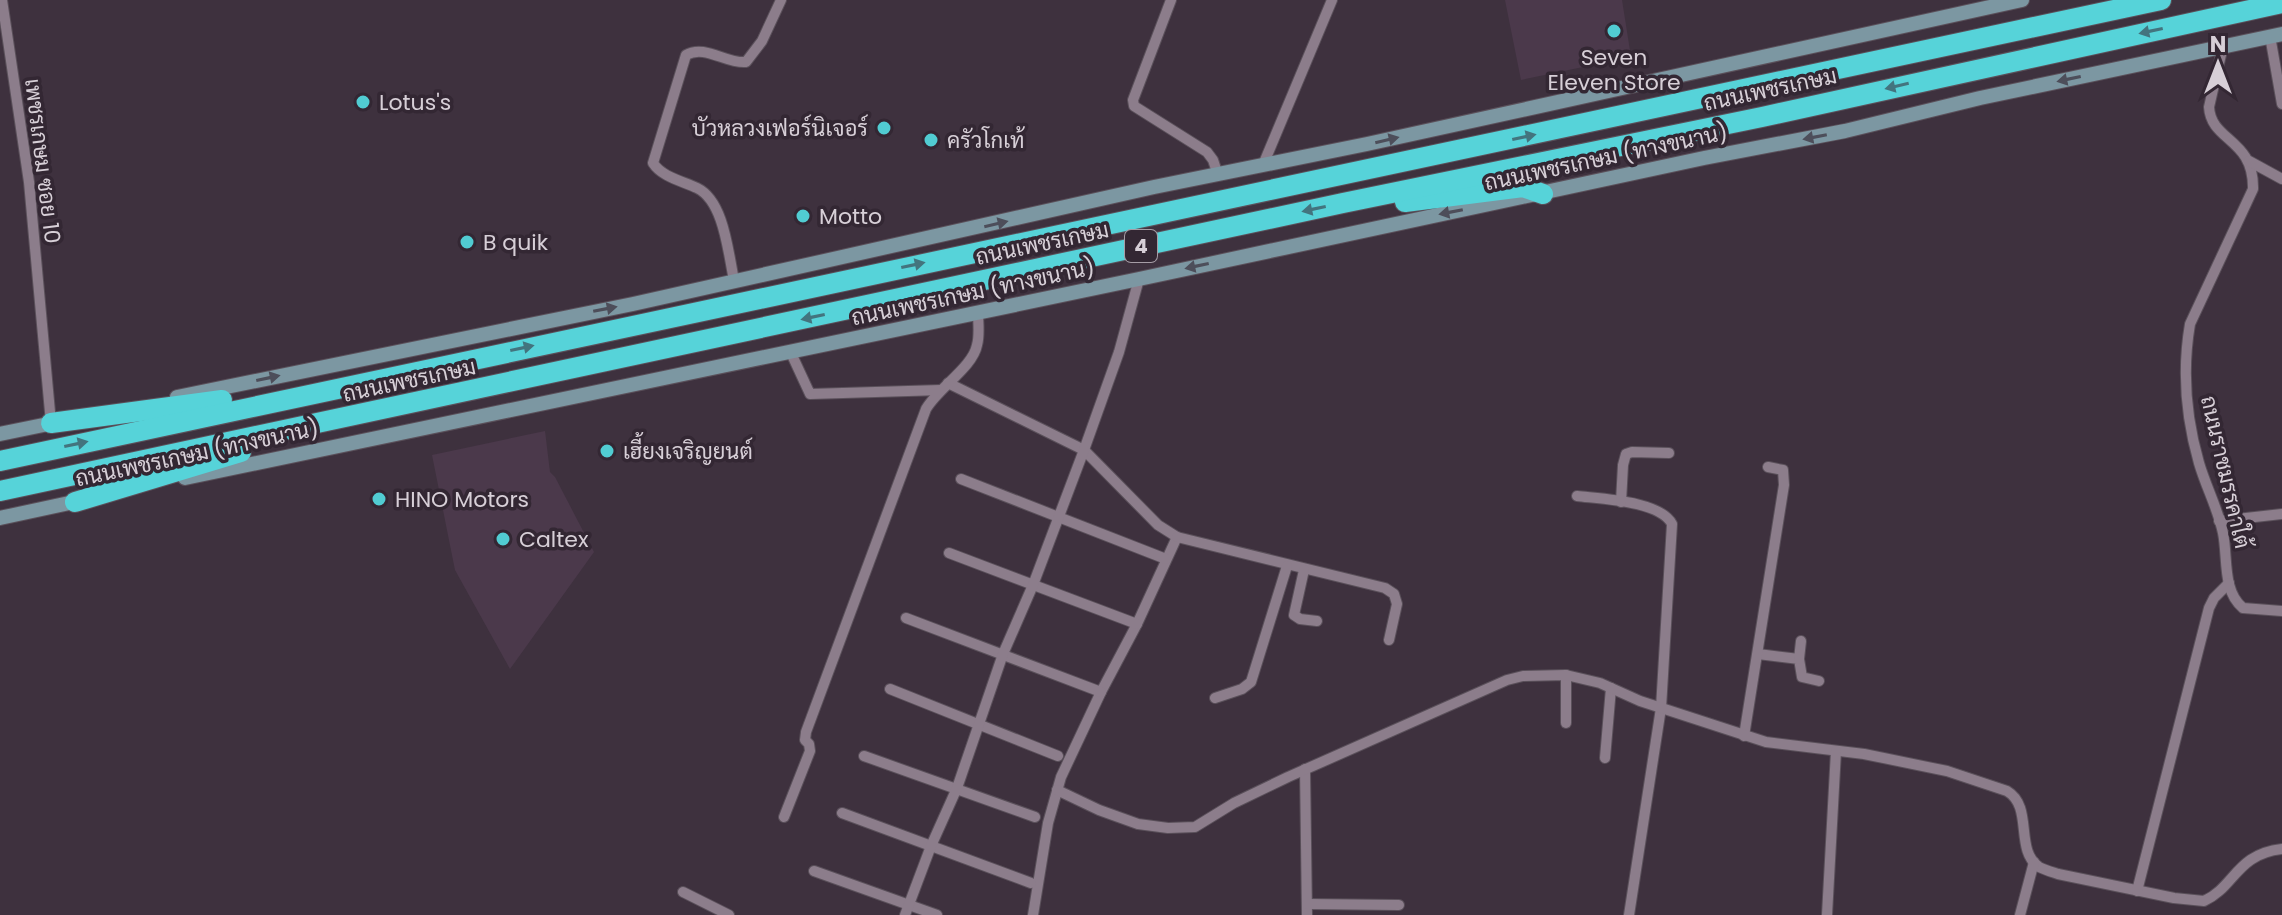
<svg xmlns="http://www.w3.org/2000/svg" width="2282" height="915" viewBox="0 0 2282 915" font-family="Poppins,Sarabun,sans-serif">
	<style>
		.built { fill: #4b394b }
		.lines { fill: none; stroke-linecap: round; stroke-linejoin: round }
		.street-casing { stroke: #5a505a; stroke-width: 12 }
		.secondary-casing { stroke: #5a505a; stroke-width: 16 }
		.highway-casing { stroke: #5a505a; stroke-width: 22 }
		.street { stroke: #8c7d8b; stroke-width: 10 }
		.secondary { stroke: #7c97a2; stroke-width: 14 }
		.highway { stroke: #56d3d9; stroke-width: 20 }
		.oneway { fill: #43747e }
		.oneway2 { fill: #4d4e5a }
		.poi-dot { fill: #51ccd2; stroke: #332733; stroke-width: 3 }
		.labels { text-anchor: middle; stroke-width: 7; stroke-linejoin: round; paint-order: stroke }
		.shield { fill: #332733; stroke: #a69da6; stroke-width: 2 }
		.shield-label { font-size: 20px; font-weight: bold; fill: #d7cfd7 }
		.poi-label { font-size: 22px; fill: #d7cfd7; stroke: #332733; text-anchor: start }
		.street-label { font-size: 22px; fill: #d7cfd7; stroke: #332733 }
	</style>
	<rect width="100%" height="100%" fill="#3e313e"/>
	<g class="built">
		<path d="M1505,0h117l9,57 -110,23z"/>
		<path d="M545,431l5,41 5,5 39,75 -84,117 -55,-99 -23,-115z"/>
	</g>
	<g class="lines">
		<g class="street-casing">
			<g id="street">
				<path d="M2,0l27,182 22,241"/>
				<path d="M1171,0l-38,100 1,6 73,46 6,8 5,15"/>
				<path d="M2270,36l12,68"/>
				<path d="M2223,46l-14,61c2,35 45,31 44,82l-63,135c-8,47 -4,94 9,139 7,24 19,46 24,70 5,24 -1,58 20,75l39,3"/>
				<path d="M2249,161l33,18"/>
				<path d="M1263,165l69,-165"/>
				<path d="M734,280c-6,-28 -10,-79 -37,-92 -15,-7 -35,-11 -44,-25l33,-108c19,-11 40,9 60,7l16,-21 19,-41"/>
				<path d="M791,353l19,41 131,-4"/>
				<path d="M948,383l136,67 74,75 19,12 -40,87 -36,68 -40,85 -13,46 -15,92"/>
				<path d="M961,479l205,80"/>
				<path d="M1577,496c25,3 83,5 95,28l-11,184 -32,207"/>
				<path d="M1621,502l2,-37 3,-11 6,-2 37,1"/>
				<path d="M2219,521l63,-7"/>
				<path d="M1177,537l208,51 9,6 3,10 -8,36"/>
				<path d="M949,553l188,71"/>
				<path d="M1304,570l-10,45 6,4 17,2"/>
				<path d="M906,618l195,74"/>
				<path d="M1758,654l41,5 3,18 17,4"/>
				<path d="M1799,659l2,-18"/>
				<path d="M1566,675v48"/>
				<path d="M890,689l168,67"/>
				<path d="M1215,698l27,-9 9,-7 36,-116"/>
				<path d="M1744,736l40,-251 -1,-15 -15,-3"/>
				<path d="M864,756l171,61"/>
				<path d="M1605,758l6,-70"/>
				<path d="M1305,769l2,146"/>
				<path d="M1057,790l42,20 39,14 30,4 27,-1 39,-24 54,-26 219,-97 16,-4 43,-1 34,8 40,18 126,41 98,12 83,17 60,20c27,16 7,59 32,76 6,3 13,5 19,7l116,24 30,3c31,-14 32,-47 78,-52"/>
				<path d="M842,813l189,70"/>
				<path d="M784,817l26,-66 -1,-7 -4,-4 1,-8 120,-323c12,-21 47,-42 51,-64 3,-10 1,-22 1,-33"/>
				<path d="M814,871l123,44"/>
				<path d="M2137,891l72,-283 5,-10 15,-15"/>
				<path d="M683,892l46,23"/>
				<path d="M1307,904l92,1"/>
				<path d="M905,915l26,-69 26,-58 46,-134 30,-69 51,-135 35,-98 20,-73"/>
				<path d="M1827,915l9,-164"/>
				<path d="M2020,915l14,-53"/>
			</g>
		</g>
		<g class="secondary-casing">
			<g id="secondary">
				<path d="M177,397l456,-93 521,-117 213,-43 655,-144"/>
				<path d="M0,434l58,-12"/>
				<path d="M185,478l954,-199 565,-121 141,-27 135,-33 302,-64"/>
				<path d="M0,518l83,-18"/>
			</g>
		</g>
		<g class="highway-casing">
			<g id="highway">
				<path d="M1405,202l118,-15 20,7"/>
				<path d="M51,423l171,-23"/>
				<path d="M0,461l2161,-461"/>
				<path d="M0,491l1343,-288 419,-86 520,-114"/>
				<path d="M75,502l166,-50"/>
			</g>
		</g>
		<use href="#street" class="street"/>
		<use href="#secondary" class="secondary"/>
		<use href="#highway" class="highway"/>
	</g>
	<defs><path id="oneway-solid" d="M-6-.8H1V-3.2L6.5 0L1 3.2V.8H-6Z" transform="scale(2)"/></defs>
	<g class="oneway">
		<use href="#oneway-solid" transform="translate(2151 31) rotate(168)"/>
		<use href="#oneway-solid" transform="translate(1897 86) rotate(167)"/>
		<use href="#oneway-solid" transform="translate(1524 137) rotate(-12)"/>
		<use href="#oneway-solid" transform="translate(1314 209) rotate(168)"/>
		<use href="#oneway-solid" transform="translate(913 265) rotate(-12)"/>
		<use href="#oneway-solid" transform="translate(813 317) rotate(168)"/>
		<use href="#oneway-solid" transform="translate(522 348) rotate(-12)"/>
		<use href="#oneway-solid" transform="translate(76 444) rotate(-12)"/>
	</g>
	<g class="oneway2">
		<use href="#oneway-solid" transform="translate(2069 79) rotate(168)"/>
		<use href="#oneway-solid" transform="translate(1815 137) rotate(169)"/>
		<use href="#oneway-solid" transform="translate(1387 140) rotate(-13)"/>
		<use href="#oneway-solid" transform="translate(1451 212) rotate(169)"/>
		<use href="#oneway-solid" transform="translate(996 224) rotate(-13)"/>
		<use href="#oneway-solid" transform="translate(1197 266) rotate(168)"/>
		<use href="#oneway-solid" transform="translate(605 309) rotate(-11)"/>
		<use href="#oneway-solid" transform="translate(268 378) rotate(-12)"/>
	</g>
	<g class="poi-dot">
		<circle cx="1614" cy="31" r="8"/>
		<circle cx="363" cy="102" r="8"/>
		<circle cx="884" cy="128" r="8"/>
		<circle cx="931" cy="140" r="8"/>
		<circle cx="803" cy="216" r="8"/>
		<circle cx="467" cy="242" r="8"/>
		<circle cx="607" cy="451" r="8"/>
		<circle cx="379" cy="499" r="8"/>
		<circle cx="503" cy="539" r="8"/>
	</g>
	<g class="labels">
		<rect class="shield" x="1125" y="230" width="32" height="32" rx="6"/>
		<g class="shield-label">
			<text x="1141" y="253">4</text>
		</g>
		<g class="poi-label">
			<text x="1614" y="65" text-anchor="middle">Seven<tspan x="1614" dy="25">Eleven Store</tspan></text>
			<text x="379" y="110">Lotus's</text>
			<text x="868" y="136" text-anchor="end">บัวหลวงเฟอร์นิเจอร์</text>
			<text x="947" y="148">ครัวโกเท้</text>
			<text x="819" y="224">Motto</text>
			<text x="483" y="250">B quik</text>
			<text x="623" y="459">เฮี้ยงเจริญยนต์</text>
			<text x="395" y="507">HINO Motors</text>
			<text x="519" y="547">Caltex</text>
		</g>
		<g class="street-label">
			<text transform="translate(1770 89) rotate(-12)" y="8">ถนนเพชรเกษม</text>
			<text transform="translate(1606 157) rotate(-12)" y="8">ถนนเพชรเกษม (ทางขนาน)</text>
			<text transform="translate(43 161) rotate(83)" y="8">เพชรเกษม ซอย 10</text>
			<text transform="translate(1042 243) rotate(-12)" y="8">ถนนเพชรเกษม</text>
			<text transform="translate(973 292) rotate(-12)" y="8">ถนนเพชรเกษม (ทางขนาน)</text>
			<text transform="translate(409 380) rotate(-12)" y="8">ถนนเพชรเกษม</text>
			<text transform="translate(197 453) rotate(-12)" y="8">ถนนเพชรเกษม (ทางขนาน)</text>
			<text transform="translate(2226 472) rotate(77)" y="8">ถนนราชมรรคาใต้</text>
		</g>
	</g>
	<g transform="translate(2218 64)" stroke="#332733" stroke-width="6" paint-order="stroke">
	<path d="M0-6L14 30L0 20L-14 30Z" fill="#d7cfd7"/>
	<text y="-12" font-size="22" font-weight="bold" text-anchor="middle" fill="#d7cfd7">N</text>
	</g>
</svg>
